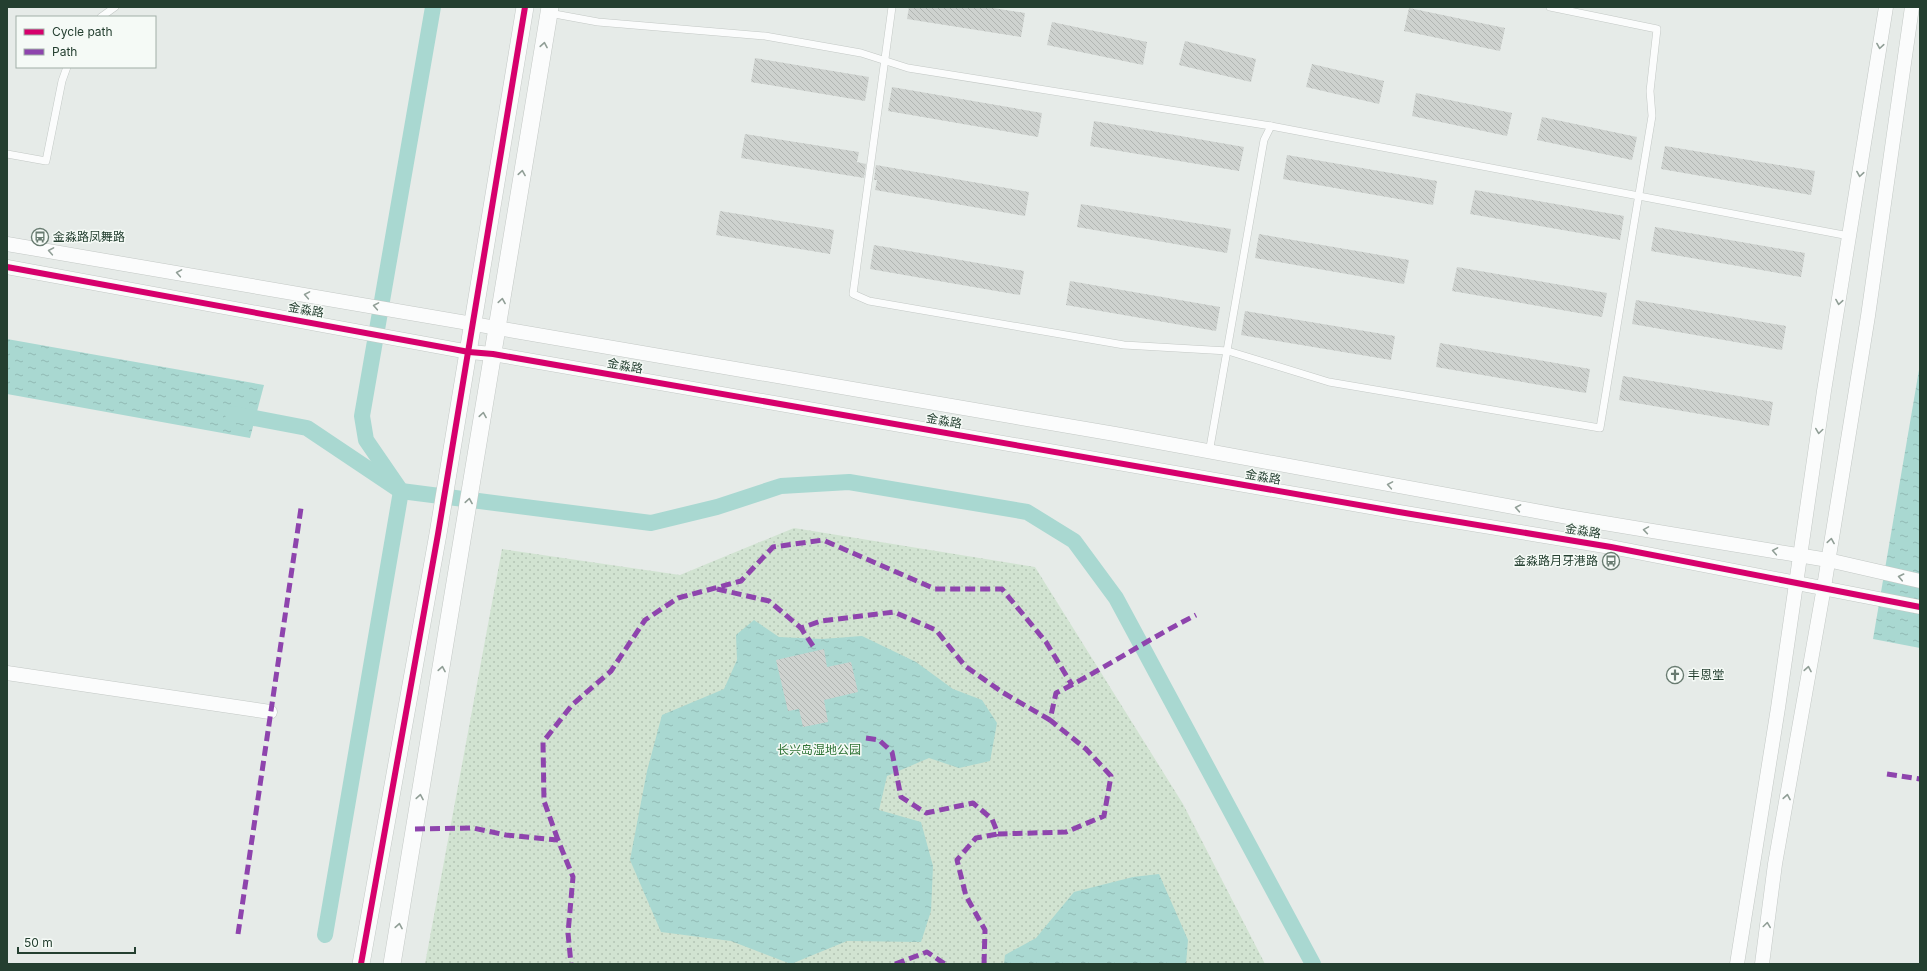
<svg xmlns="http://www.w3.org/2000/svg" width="1927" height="971" viewBox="0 0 1927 971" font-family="Inter,'Noto Sans SC',sans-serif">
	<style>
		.grass { fill: url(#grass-dots) }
		.water { fill: url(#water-ripples) }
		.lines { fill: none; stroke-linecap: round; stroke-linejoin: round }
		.canal { stroke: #a9d8d1; stroke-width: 16 }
		.building { fill: url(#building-back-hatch) }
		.service-casing { stroke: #c3c8c5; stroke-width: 8 }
		.minor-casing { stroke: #c3c8c5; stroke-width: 15 }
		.tertiary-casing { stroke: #c3c8c5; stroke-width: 18 }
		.service { stroke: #fbfcfc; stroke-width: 7 }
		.minor { stroke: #fbfcfc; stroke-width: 14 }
		.tertiary { stroke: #fbfcfc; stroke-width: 17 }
		.quiet { stroke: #8e44ad; stroke-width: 5; stroke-dasharray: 10 5; stroke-linecap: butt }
		.cycleway-casing { stroke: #f5faf6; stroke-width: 8 }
		.cycleway { stroke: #d6006c; stroke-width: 6 }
		.oneway { stroke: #909e96 }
		.labels { text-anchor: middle; stroke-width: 3; stroke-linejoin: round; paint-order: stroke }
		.poi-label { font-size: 12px; fill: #243f30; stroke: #f5faf6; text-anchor: start }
		.street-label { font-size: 12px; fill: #243f30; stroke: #f5faf6 }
		.park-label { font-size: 12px; fill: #307437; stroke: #f5faf6 }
	</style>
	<defs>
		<pattern id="grass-dots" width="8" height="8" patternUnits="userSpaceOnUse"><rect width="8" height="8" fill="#d1e3d1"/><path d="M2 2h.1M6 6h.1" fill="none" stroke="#b3c4b4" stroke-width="1.8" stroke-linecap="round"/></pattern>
		<pattern id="water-ripples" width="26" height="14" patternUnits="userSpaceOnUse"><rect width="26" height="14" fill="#a9d8d1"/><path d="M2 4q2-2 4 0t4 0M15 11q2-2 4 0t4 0" fill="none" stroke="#91bab4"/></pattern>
		<pattern id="building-back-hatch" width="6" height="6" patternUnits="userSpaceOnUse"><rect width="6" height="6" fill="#ced2cf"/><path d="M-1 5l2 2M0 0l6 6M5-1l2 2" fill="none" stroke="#b1b5b2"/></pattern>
	</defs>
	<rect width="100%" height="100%" fill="#e6ebe8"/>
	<path class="grass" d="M794,528l241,39 148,237 82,160h-840l77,-415 178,26z"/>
	<g class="water">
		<path d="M7,339l257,46 -14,53 -243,-44z"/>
		<path d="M1920,364v284l-47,-9z"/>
		<path d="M754,620l25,17 43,2 40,-3 54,26 37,27 29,11 15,23 -7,38 -31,7 -30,-10 -42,18 -8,34 42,12 12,44 -2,45 -10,31 -74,-1 -56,23 -60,-23 -70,-9 -31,-72 17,-89 15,-56 62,-26 13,-29 -1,-25z"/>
		<path d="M1159,874l29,66 -2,24h-182l1,-9 31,-17 38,-46 59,-15z"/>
	</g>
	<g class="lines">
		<g class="canal">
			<path d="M233,414l74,14 94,63 250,32 66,-16 64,-21 68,-4 178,30 47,29 42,57 197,366"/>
			<path d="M325,935l76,-444 -35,-51 -4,-24 71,-409"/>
		</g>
	</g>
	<g class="building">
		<path d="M909,7h78l38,6 -4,24 -114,-18z"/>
		<path d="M1409,8l96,20 -5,23 -96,-20z"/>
		<path d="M1052,22l95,20 -4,23 -96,-20z"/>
		<path d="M1185,41l71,18 -5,23 -72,-17z"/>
		<path d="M755,58l114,19 -4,24 -114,-19z"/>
		<path d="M1312,64l72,17 -5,23 -73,-17z"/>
		<path d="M892,87l150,26 -4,24 -150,-26z"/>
		<path d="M1416,93l96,20 -5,23 -95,-20z"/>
		<path d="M1542,117l95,20 -5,23 -95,-20z"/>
		<path d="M1094,121l150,26 -5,24 -149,-25z"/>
		<path d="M745,134l114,18 -2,10 9,2 -2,14 -123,-20z"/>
		<path d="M1665,146l150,25 -4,24 -150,-26z"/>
		<path d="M1287,155l150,26 -4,24 -150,-26z"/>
		<path d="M876,165l153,27 -4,24 -150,-26 2,-10h-3z"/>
		<path d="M1475,190l149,26 -4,24 -150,-26z"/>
		<path d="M1081,204l150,25 -4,24 -150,-26z"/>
		<path d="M720,211l114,19 -4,24 -114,-19z"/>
		<path d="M1655,227l150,26 -4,24 -150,-26z"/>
		<path d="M1259,234l150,26 -5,24 -149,-26z"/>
		<path d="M874,245l150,26 -4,24 -150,-26z"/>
		<path d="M1457,267l150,26 -5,24 -150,-26z"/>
		<path d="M1070,281l150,26 -4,24 -150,-26z"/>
		<path d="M1636,300l150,26 -4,24 -150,-26z"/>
		<path d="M1245,311l150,25 -4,24 -150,-25z"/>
		<path d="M1440,343l150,26 -4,24 -150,-26z"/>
		<path d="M1623,376l150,26 -4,24 -150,-26z"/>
		<path d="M824,649l3,18 24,-5 7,30 -34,8 4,22 -25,5 -4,-18 -11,2 -12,-51z"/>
	</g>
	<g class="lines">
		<g class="service-casing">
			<g id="service">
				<path d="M892,7l-39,287 16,7 255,44 104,6 101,31 271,46 52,-312 -2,-25 7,-62 -107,-22"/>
				<path d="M549,13l49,9 167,14 96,17 47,15 363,58 578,110"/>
				<path d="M101,17l14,-10"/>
				<path d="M7,154l39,7 16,-80 5,-14"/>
				<path d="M1209,453l55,-313 7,-14"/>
			</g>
		</g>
		<g class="minor-casing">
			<g id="minor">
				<path d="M7,244l1108,190 453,83 260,43 92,21"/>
				<path d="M7,267l462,85 24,2 906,158 212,35 309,60"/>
				<path d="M7,673l263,39"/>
				<path d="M1737,964l41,-256 46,-317 62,-384"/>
				<path d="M1762,964l13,-100 49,-277 44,-271 44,-309"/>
			</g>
		</g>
		<g class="tertiary-casing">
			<g id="tertiary">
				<path d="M361,964l77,-430 87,-527"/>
				<path d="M392,964l158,-957"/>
			</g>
		</g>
		<use href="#service" class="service"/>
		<use href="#minor" class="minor"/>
		<use href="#tertiary" class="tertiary"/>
		<g class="quiet">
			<path d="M717,589l52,12 32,27"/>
			<path d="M813,646l-12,-18 20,-7 73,-9 42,18 29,36 37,26 48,28"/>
			<path d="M866,738l13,2 13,12 9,45 25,16 47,-10 19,16 6,15 68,-2 38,-16 7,-40 -25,-27 -36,-29 6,-27c48,-24 92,-54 140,-78"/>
			<path d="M1887,774l33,5"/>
			<path d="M415,829l58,-1 33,7 52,5 15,37 -5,56 3,31"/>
			<path d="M558,840l-14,-39 -1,-59 29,-37 39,-34 34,-51 33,-22 63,-17 32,-34 50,-7 112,49h67l44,53 26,43"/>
			<path d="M238,934l63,-426"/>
			<path d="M895,964l32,-12 18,12"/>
			<path d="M984,964l1,-34 -19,-34 -9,-36 19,-22 22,-4"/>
		</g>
		<g class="cycleway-casing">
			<g id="cycleway">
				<path d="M7,267l462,85 24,2 906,158 212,35 309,60"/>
				<path d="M361,964l77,-430 87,-527"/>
			</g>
		</g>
		<use href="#cycleway" class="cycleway"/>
	</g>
	<defs><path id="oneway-chevron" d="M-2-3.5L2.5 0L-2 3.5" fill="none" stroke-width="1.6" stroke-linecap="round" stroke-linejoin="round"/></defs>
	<g class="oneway">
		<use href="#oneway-chevron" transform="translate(544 45) rotate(-80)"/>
		<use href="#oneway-chevron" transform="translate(1880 46) rotate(99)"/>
		<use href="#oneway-chevron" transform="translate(522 173) rotate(-81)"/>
		<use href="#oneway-chevron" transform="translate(1860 174) rotate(99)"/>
		<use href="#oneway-chevron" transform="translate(51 251) rotate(-170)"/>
		<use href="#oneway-chevron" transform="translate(179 273) rotate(-170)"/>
		<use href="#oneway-chevron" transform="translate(307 295) rotate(-170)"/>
		<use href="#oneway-chevron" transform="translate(502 301) rotate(-81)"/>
		<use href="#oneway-chevron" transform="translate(1839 302) rotate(99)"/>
		<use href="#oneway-chevron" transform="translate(376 306) rotate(-170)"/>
		<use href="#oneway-chevron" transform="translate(483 415) rotate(-81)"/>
		<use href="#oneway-chevron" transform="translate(1819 431) rotate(98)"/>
		<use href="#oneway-chevron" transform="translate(1390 485) rotate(-170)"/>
		<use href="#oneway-chevron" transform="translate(469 501) rotate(-81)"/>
		<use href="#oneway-chevron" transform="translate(1518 508) rotate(-170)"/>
		<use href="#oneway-chevron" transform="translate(1646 530) rotate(-171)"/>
		<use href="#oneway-chevron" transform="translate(1831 541) rotate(-81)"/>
		<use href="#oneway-chevron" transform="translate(1775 551) rotate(-170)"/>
		<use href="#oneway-chevron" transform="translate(1901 577) rotate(-168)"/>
		<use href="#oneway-chevron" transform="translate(442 669) rotate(-80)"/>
		<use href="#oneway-chevron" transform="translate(1808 669) rotate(-80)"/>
		<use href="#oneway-chevron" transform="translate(420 797) rotate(-80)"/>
		<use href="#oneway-chevron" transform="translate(1787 797) rotate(-80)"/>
		<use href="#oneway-chevron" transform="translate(1767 925) rotate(-82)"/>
		<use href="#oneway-chevron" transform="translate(399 926) rotate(-80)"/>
	</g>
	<defs>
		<g id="bus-ring" transform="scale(0.9)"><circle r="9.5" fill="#f5faf6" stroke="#687b70" stroke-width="1.5"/><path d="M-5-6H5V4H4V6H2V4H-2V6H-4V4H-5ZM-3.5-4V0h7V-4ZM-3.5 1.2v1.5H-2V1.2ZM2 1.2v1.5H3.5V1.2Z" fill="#687b70"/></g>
		<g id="church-ring" transform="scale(0.9)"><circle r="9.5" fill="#f5faf6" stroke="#687b70" stroke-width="1.5"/><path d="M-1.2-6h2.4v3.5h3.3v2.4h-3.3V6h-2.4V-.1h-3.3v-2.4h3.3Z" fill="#687b70"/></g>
	</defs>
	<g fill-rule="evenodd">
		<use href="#bus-ring" x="40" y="237"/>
		<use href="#bus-ring" x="1611" y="561"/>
		<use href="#church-ring" x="1675" y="675"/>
	</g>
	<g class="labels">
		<g class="poi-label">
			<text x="53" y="241">金淼路凤舞路</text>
			<text x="1598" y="565" text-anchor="end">金淼路月牙港路</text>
			<text x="1688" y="679">丰恩堂</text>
		</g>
		<g class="street-label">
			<text transform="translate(306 310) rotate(10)" y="4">金淼路</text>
			<text transform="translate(625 366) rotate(10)" y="4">金淼路</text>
			<text transform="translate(944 421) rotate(10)" y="4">金淼路</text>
			<text transform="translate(1263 477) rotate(10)" y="4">金淼路</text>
			<text transform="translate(1583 531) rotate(9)" y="4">金淼路</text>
		</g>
		<g class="park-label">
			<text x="819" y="754">长兴岛湿地公园</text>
		</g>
	</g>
	<rect width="1927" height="971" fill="none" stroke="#243f30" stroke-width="16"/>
	<rect x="16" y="16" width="140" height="52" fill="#f5faf6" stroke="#a1afa7"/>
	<rect x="24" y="29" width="20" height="6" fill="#d6006c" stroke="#a1afa7"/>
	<text x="52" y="36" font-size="12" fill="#243f30">Cycle path</text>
	<rect x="24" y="49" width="20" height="6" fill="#8e44ad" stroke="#a1afa7"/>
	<text x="52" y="56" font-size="12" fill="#243f30">Path</text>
	<path d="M18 947v6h117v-6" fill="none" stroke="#243f30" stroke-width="2"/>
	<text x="24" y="947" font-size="12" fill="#243f30" stroke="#f5faf6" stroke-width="3" paint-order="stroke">50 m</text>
</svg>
